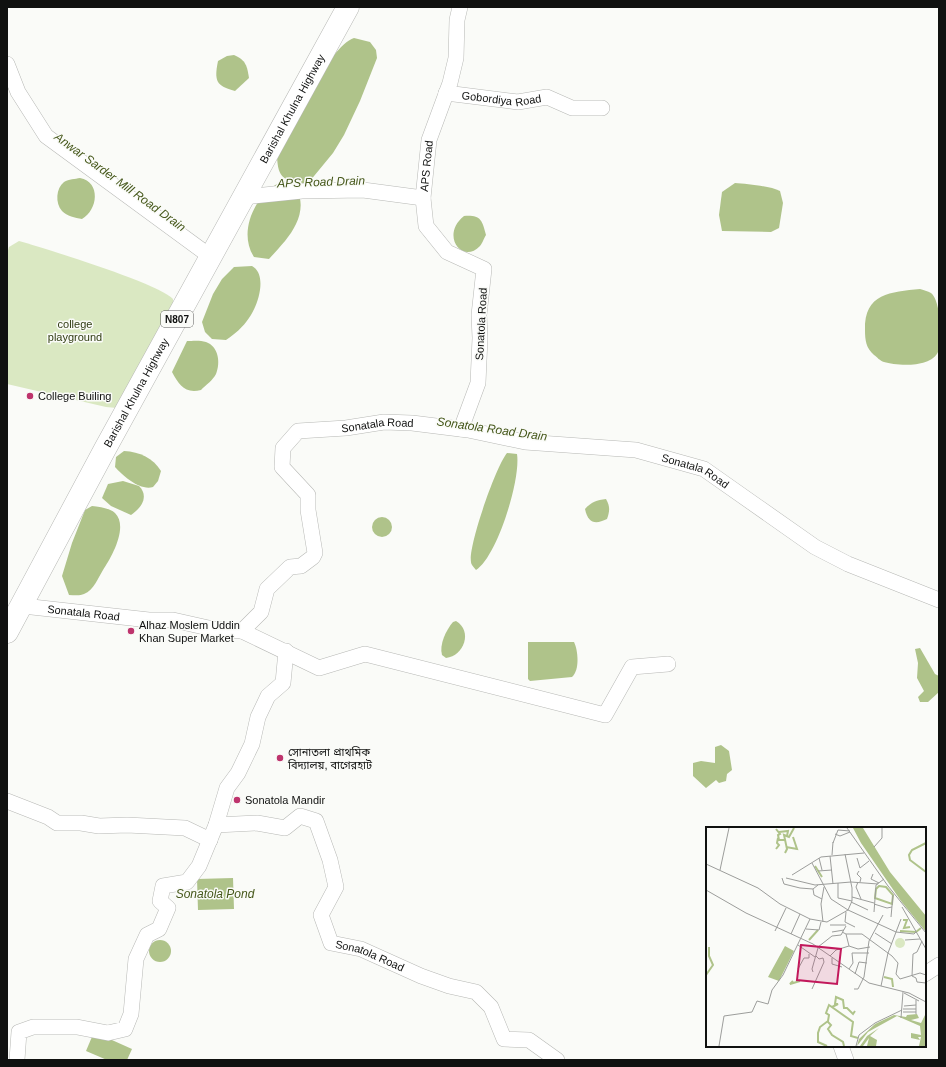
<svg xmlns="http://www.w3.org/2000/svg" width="946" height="1067" viewBox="0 0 946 1067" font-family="Arial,'Noto Sans Bengali',sans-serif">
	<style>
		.green { fill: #dae8c2 }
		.water { fill: #afc38a }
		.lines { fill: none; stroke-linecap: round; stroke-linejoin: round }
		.minor-casing { stroke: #b7b8b5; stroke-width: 16 }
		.highway-casing { stroke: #b7b8b5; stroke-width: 23 }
		.minor { stroke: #fff; stroke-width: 15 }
		.highway { stroke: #fff; stroke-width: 22 }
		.poi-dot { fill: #be346d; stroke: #fafbf8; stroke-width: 1.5 }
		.labels { text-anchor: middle; stroke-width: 3; stroke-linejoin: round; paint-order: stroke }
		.shield { fill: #fafbf8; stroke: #565756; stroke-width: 1 }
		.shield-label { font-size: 10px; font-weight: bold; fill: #101110 }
		.street-label { font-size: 11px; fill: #101110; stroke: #fafbf8 }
		.park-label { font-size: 11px; fill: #313d13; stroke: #fafbf8 }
		.poi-label { font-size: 11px; fill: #101110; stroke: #fafbf8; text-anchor: start }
		.water-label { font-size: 12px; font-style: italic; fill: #46581b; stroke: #fafbf8 }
		.inset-river { fill: none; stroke: #afc38a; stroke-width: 2 }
		.inset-road { fill: none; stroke: #9c9d9b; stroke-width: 1 }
		.view { fill: #c2185b; fill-opacity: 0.15; stroke: #c2185b; stroke-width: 2 }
		.inset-edge { fill: none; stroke: #101110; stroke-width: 2 }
	</style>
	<rect width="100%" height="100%" fill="#fafbf8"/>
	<path class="green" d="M19,241c25,7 141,43 154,58v7l-56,102 -11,-1 -99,-23v-130l2,-7z"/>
	<g class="water">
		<path d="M354,38l16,4 6,8 1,8 -17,43 -16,34 -11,18 -28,34c-21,-9 -27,-7 -28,-31 14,-27 51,-109 77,-118z"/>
		<path d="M234,55c12,5 13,11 15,23l-14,13c-19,-5 -21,-10 -17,-30l9,-5z"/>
		<path d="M80,178c21,4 18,32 2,41 -7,-1 -15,-3 -20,-8 -7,-8 -6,-23 2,-29 5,-3 11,-3 16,-4z"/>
		<path d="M283,181c20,5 21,27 13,43 -6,13 -18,25 -27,35l-15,-2c-17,-26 2,-65 29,-76z"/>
		<path d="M735,183c12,1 35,3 45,8l3,12 -4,25 -8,4 -49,-1 -3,-16 3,-23z"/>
		<path d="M464,216c16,-1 18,3 22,19 -2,3 -4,9 -6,11 -18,19 -40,-11 -16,-30z"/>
		<path d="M252,266c16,9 6,40 -3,52 -6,9 -14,16 -23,22l-14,-1 -7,-7 -3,-10 11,-28 9,-15 12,-12z"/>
		<path d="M920,289c3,1 8,2 11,4 10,7 11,49 7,59 -7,16 -41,14 -54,10 -4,-1 -7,-5 -10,-7 -8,-7 -9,-15 -9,-25 -1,-37 26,-38 55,-41z"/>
		<path d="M187,341c5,0 13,-1 19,1 12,4 15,20 10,32 -3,6 -10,11 -15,16 -16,4 -22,-5 -29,-18z"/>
		<path d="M124,451c16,1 29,7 37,20l-3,10 -5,6c-13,4 -30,-11 -38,-20l1,-10z"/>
		<path d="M507,453l10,1c4,25 -20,103 -41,116 -2,-3 -5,-5 -5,-8 -3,-16 25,-96 36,-109z"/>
		<path d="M123,481l16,5c11,11 1,23 -8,29l-20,-9 -9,-8 6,-14z"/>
		<path d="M606,499c4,7 4,12 1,20 -12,6 -19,4 -22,-10 6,-7 12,-9 21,-10z"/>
		<path d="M92,506c7,1 18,2 23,7 14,14 -4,45 -12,57 -5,8 -9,20 -19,24 -4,2 -10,1 -15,1l-7,-19 10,-33 13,-33z"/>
		<circle cx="382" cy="527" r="10"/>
		<path d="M456,621c17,10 8,35 -10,37l-4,-3c-3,-10 4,-25 11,-33z"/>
		<path d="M528,642h46c4,8 6,28 -2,35l-42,4 -2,-2z"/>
		<path d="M920,648l15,26 4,2v16l-11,10h-8l-2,-5 6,-6 -7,-13 1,-15 -3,-14z"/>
		<path d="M721,745l8,6 3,19 -5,4 -1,7 -7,2 -3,-3 -10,8 -13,-12v-13l8,-2 14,2v-16z"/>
		<path d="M233,878l1,31 -36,1 -1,-31z"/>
		<circle cx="160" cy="951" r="11"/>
		<path d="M94,1032l38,17 -5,11h-20l-21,-9z"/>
	</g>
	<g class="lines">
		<g class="minor-casing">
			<g id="minor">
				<path d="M7,64l11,28 28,44 165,121"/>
				<path id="s1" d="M446,93l72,9 29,-5 25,11h30"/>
				<path id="s2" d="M244,197l58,-6 61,-1 60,8 6,-58 21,-57 6,-25 1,-38 3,-13"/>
				<path d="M423,198l3,28 21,26 37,17 -5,46 1,23 -2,45 -17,46"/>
				<path id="s3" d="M23,606l126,14h24l40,9 29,2 19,-19 6,-23 23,-22 11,-1 12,-9 2,-4 -7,-43v-15l-26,-28 1,-19 15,-17 48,-3 38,-6 28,1 56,7 57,12 111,8 68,19 111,78 33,17 91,36"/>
				<path d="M242,631l77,37 46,-14 240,61 27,-48 36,-3"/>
				<path d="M7,801l41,16 9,6h24l18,3 28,-1 58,3 25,12"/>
				<path id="s4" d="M216,825l41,-2 28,5 15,-12 16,5 14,39 6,27 -15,28 10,28 30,6 60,27 28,10 27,6 15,15 13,32 25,1 28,20"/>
				<path d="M925,974l14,-9"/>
				<path d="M841,1046l5,14"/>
				<path d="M17,1060l2,-28 14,-5h44l31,6 17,-4 6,-15 5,-55 11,-24 12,-6 9,-21 -8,-7 3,-15 24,-4 12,-16 17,-41 11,-37 11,-15 14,-29 6,-27 10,-21 15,-13 3,-32"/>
			</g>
		</g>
		<g class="highway-casing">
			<g id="highway">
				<path id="s5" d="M7,632l98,-183 243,-442"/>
			</g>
		</g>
		<use href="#minor" class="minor"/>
		<use href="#highway" class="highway"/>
	</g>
	<g class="poi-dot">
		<circle cx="30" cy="396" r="4"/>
		<circle cx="131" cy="631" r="4"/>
		<circle cx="280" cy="758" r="4"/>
		<circle cx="237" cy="800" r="4"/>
	</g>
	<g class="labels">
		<rect class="shield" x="161" y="311" width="32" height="16" rx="3"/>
		<g class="shield-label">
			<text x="177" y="323">N807</text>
		</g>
		<g class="street-label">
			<text dy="4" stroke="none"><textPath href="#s1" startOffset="56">Gobordiya Road</textPath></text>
			<text dy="4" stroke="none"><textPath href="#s5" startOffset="596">Barishal Khulna Highway</textPath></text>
			<text dy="4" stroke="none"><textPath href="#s2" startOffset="212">APS Road</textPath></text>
			<text transform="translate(481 324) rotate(-87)" y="4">Sonatola Road</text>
			<text dy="4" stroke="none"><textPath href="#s5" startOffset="272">Barishal Khulna Highway</textPath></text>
			<text dy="4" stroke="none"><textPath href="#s3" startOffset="552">Sonatala Road</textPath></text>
			<text dy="4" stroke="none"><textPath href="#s3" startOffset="876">Sonatala Road</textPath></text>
			<text dy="4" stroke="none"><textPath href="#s3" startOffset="61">Sonatala Road</textPath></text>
			<text dy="4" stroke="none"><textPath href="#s4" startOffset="277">Sonatola Road</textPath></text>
		</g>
		<g class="park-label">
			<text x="75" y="328">college<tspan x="75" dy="13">playground</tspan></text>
		</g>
		<g class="poi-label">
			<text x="38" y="400">College Builing</text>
			<text x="139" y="629">Alhaz Moslem Uddin<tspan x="139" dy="13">Khan Super Market</tspan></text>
			<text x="288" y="756">সোনাতলা প্রাথমিক<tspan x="288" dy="13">বিদ্যালয়, বাগেরহাট</tspan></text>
			<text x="245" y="804">Sonatola Mandir</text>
		</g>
		<g class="water-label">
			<text transform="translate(120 182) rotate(36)" y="4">Anwar Sarder Mill Road Drain</text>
			<text transform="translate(321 182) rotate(-2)" y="4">APS Road Drain</text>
			<text transform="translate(492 429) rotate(8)" y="4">Sonatola Road Drain</text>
			<text x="215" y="898">Sonatola Pond</text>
		</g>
	</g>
	<g transform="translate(706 827)">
		<rect width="220" height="220" fill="#fafbf8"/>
		<path d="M189 116a5 5 0 1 1 10 0a5 5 0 1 1-10 0Z" fill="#dae8c2"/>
		<path d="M147,1h10l27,44 36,44v16l-25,-31 -40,-58zM79,119l9,5 -15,30 -11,-4zM220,186v33h-7l2,-9h-3l2,3 -9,-2v-5l10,2 -1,-9 -23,-10 -29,16 -11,14 2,-7 16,-15 19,-9 12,2 1,-2 10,-1 2,4 -8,2 10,3zM173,201l-9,8 7,4 -1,6h-9l2,-8 -6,8h-3l7,-10z" fill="#afc38a"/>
		<path class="inset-river" d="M70,2l4,5 -2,1 1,5h6M73,5l9,-1 -1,5M220,16l-14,7 -3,5 1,5 16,12M80,20l11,2 -4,-12M70,22l3,-4 -2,-2 1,-5M79,26l2,-4 -3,-14 5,2 5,-9M109,39l7,11M173,59l7,1 7,8 -1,9 -17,-6 1,-9zM197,93h4l-3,8 6,-1M194,104l16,1 5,-4M103,113l9,-10M0,148l7,-10 -4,-9v-9M178,150l8,2 1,8M87,154l-3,3 10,-3M126,180l6,-3h-3l1,-7 7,3 1,8h3l6,6 2,-3M122,195l3,3 -3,4 4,6 11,7 1,4M121,219l-9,-4v-9l2,-6 8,-6 1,-6 -3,-2 3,-8 24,17 -2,14 7,2"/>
		<path class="inset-road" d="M141,1l41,58 38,47M129,7l5,2 10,-4M127,16l5,-13 12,1M168,20l8,-9v-10M126,28l1,-13M124,29l3,28M113,31l3,12M151,31l3,10 9,-7M106,36l19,36 17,11 4,-9v-13l-7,-34M0,37l52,24 22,16 30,15 -27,56 -11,15 -4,14 -11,-3 -5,11 -28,4 -5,30M14,43l9,-42M112,44l14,-1M153,44l-2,3 4,4 -1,4M167,47l-2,5 8,4M86,48l29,-18 43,-4M76,51l2,6 16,4 13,1 5,-4M80,51l29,7 36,-3 27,2M152,55l-2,5 5,12M132,56v15l14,3M107,62l1,6 8,4M0,63l40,23 67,31 56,39 40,10 17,9M146,70l22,6M145,75l17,8M168,77l13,4 5,-1M196,80l24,42M140,85l-1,10 10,5M168,85l2,-27 8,-6M185,90l2,-22M104,92l17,3 21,-12 48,22 18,2 2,-2M117,95l-2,-18 3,-17M124,98h16M100,102l13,1 2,-8M69,104l11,-23M126,105l12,-2M190,105l5,-13M169,106l17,11M85,107l9,-20M140,107h16l30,22 6,7 -2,11 4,5 20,-6 6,2M199,113l15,-1M216,114l-5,11 -4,2 -1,22 4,2 1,4 9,1M92,118l17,12M143,119l9,3 12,-2M112,120l14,-11 9,-1 5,-9M124,129l6,-6 13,-4 -3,-12 -4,-2M126,131v6l10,3M92,142l6,-11h5v-4M143,142l4,-6 -1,-10h17M107,145l-1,-3 6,-21M149,147l4,-12 8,1M175,159l7,-33 8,-21M106,162l12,-27 -1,-4 -4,1 -3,-3M148,162h4l6,-12 5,-36 14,-26M198,166l15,8M210,173v14M198,179l12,-1M197,182h13M197,185h13M195,191l2,-26M150,219l3,-11 16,-12 27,-13"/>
		<path class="view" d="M95,118l40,4 -4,35 -40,-4z"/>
		<rect width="220" height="220" class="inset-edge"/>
	</g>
	<rect width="946" height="1067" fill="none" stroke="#101110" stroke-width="16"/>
</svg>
